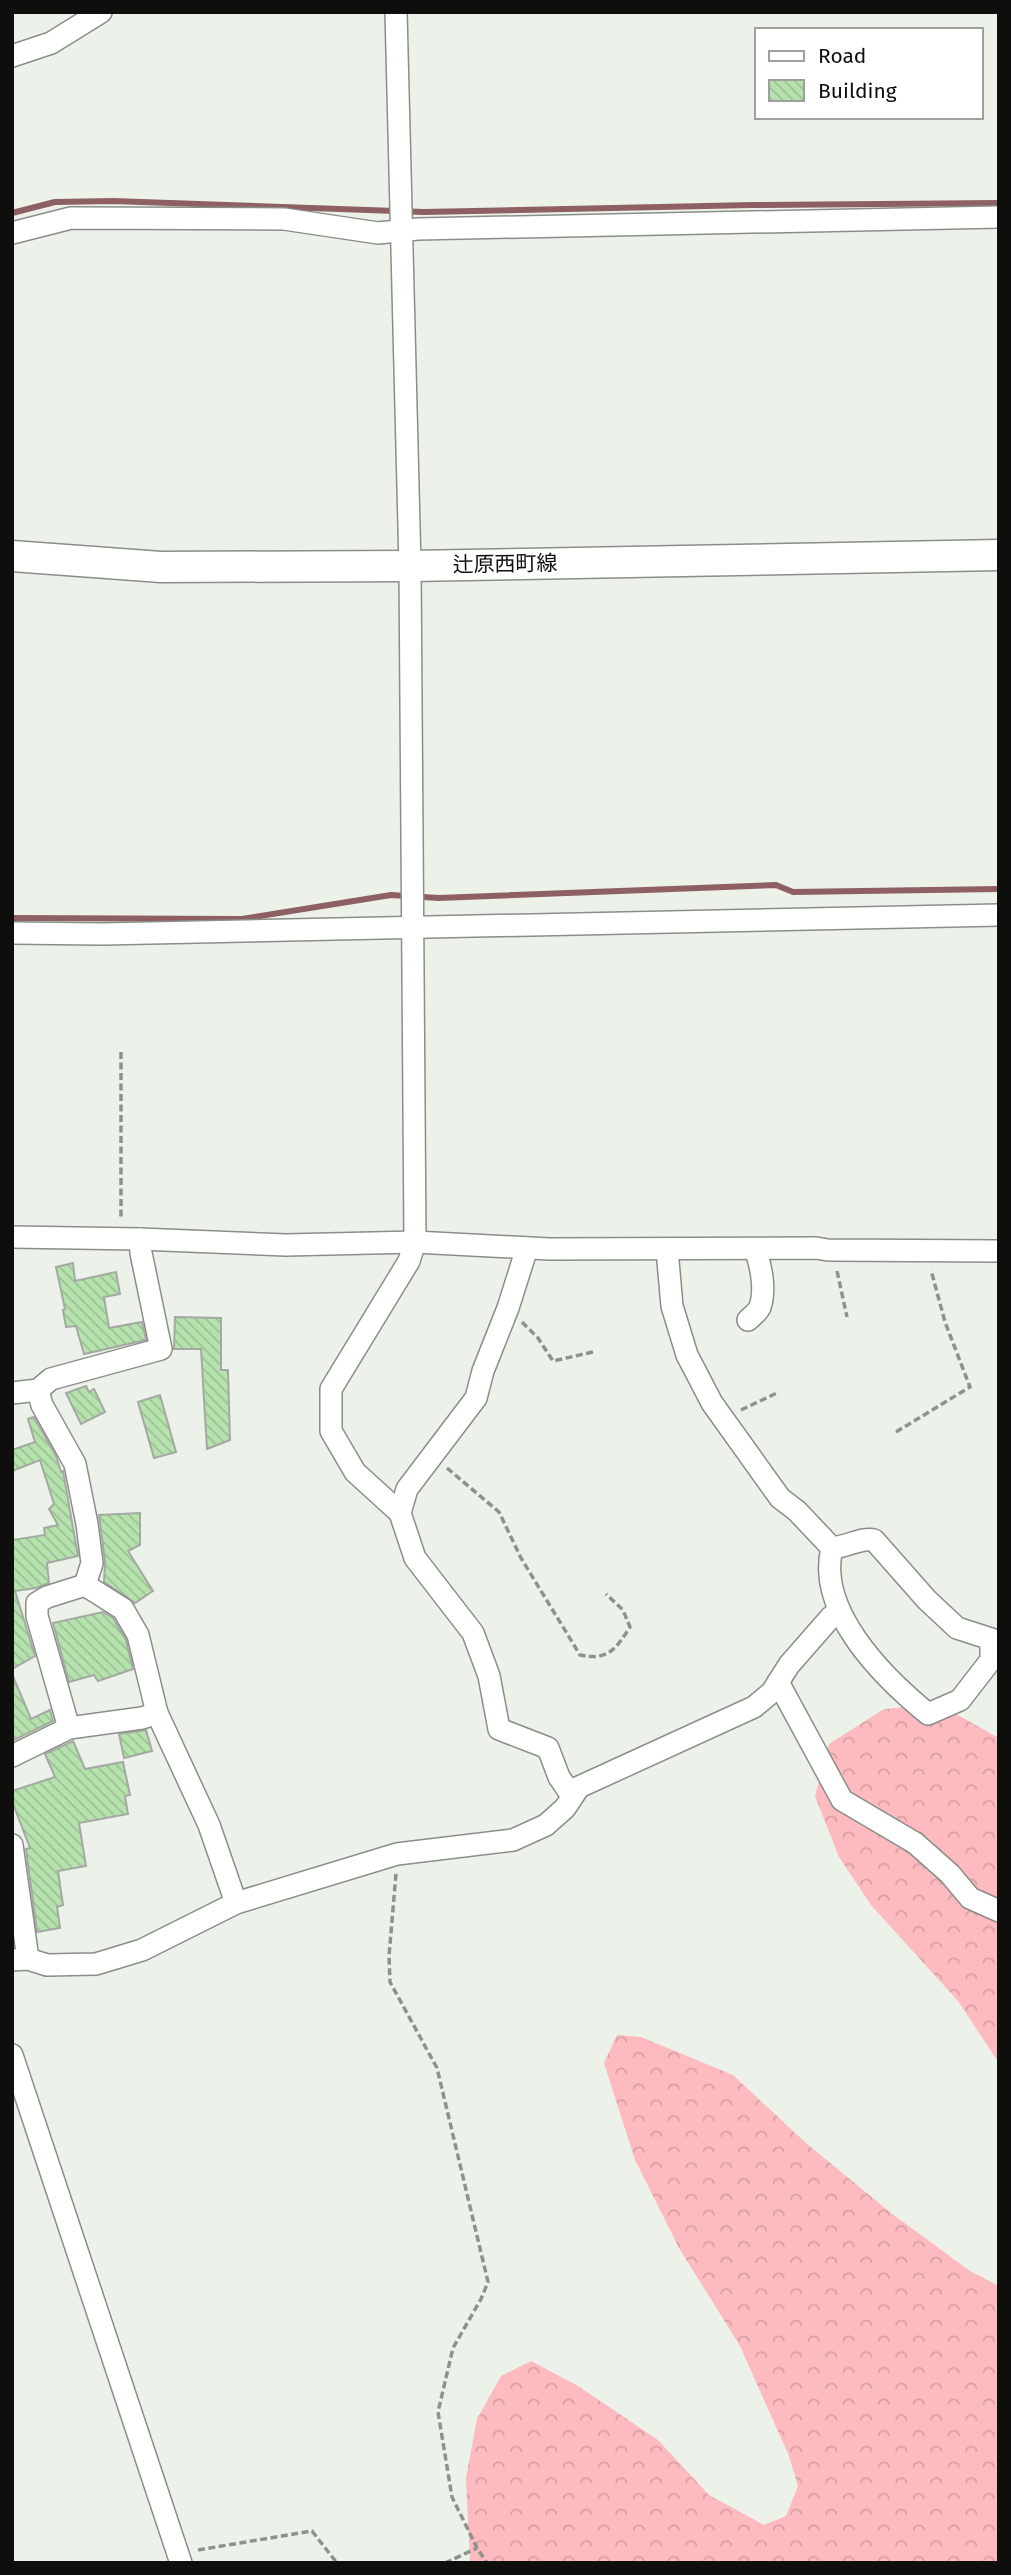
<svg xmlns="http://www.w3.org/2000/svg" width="1011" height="2575" viewBox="0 0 1011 2575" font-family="'Fira Sans','Noto Sans JP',sans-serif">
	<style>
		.forest { fill: url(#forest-crowns) }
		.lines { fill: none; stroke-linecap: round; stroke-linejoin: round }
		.stream { stroke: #8f6063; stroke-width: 6 }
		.building { fill: url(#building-back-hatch); stroke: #a4aaa3; stroke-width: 2 }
		.street-casing { stroke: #898f88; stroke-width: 24 }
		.secondary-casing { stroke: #898f88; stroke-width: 33 }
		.path { stroke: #8e928d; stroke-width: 3.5; stroke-dasharray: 7 3.5; stroke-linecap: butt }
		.street { stroke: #fff; stroke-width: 21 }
		.secondary { stroke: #fff; stroke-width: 30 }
		.labels { text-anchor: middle; stroke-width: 5; stroke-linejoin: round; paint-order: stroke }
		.street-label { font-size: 21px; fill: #0e0f0d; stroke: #fff }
	</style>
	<defs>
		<pattern id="forest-crowns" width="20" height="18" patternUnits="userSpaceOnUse" patternTransform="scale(1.75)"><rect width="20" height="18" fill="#fdbabf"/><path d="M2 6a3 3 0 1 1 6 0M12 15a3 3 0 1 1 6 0" fill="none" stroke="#d89fa3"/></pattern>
		<pattern id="building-back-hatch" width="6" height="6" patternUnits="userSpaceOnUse" patternTransform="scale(1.75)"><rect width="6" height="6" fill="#b6e2ad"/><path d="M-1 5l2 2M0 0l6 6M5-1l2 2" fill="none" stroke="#9bc194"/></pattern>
	</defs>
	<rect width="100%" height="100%" fill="#ecf2ea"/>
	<g class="forest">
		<path d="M938,1704l61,34v325l-41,-62 -87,-96 -32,-48 -24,-61 14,-52 55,-35z"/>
		<path d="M617,2035l24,2 92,38 73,68 85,70 79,58 29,15v277h-529l-4,-85 11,-59 24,-43 30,-15 47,25 80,54 51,55 55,30 22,-9 12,-30 -9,-30 -49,-110 -61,-98 -44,-88 -31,-97z"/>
	</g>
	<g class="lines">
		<g class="stream">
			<path d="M12,213l43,-11 58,-1 311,11 328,-7 247,-2"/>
			<path d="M12,918l230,1 149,-24 48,3 337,-13 17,7 206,-3"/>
		</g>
	</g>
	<g class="building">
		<path d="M73,1263l2,18 41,-9 4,22 -16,3 5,31 33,-6 4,18 -62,14 -8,-28 -10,1 -3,-17 2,-1 -9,-42z"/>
		<path d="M175,1317l46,1v52h7l2,70 -23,9 -6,-100h-27z"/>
		<path d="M86,1386l3,6 5,-3 11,23 -24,12 -15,-31z"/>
		<path d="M160,1395l16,57 -22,6 -16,-56z"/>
		<path d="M34,1417l22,39 5,16 2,-1 15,85 -31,7 2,20 -13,5 -21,3 20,65 -23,13v-129l33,-5 -1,-7 14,-3 -9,-16 5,-5 -14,-44 -28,11v-21l23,-8 -7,-23z"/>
		<path d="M140,1513v32l-12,6 25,40 -18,12 -31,-21 1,-21 -6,-46z"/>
		<path d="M103,1612l10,6 13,22 7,29 -35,12 -4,-6 -25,7 -16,-59z"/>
		<path d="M12,1674l19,45 19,-9 3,11 -41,20z"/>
		<path d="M146,1730l6,21 -28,7 -5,-24z"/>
		<path d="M73,1741l12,28 38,-7 7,33 -5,1 3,18 -49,9 7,43 -28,5 5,34 -6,2 3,21 -23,4 -11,-83 4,-1 -18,-47v-10l43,-14 -10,-23z"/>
	</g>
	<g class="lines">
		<g class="street-casing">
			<g id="street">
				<path d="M396,12l14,554 5,676 -6,19 -78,128v42l24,41 45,41 15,45 58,75 16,43 10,53 49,19 11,29 13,19"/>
				<path d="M12,56l39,-13 50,-31"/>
				<path d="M12,233l59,-15 213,1 94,14 40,-4 581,-12"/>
				<path d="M12,933l91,1 896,-19"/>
				<path d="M12,1237l128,2 146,6 129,-3 134,7 267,-1 12,2 171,1"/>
				<path d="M667,1250l5,56 15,49 25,48 68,95 17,13 35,37"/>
				<path d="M748,1320c4,-4 10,-8 12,-13 6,-17 1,-42 -5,-58"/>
				<path d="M38,1390l4,15 33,59 12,60 5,39 -7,22"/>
				<path d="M12,1393l26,-3 13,-11 110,-30 -20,-96 -1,-14"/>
				<path d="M400,1513l7,-24 69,-91 7,-27 25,-63 19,-60"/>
				<path d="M832,1548c-16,63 51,129 96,166l32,-14 31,-40v-21"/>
				<path d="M832,1548c14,-1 31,-11 42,-8l53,60 30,28 34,11"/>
				<path d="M778,1682l64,118 73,43 35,31 20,24 29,13"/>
				<path d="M69,1728l-32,-112v-13l10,-6 38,-12 38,24 15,26 19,78 52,112 27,78"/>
				<path d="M12,1756l57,-28 73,-10 15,-5"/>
				<path d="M12,1845l16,114"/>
				<path d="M12,1960l16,-1 19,6 49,-1 46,-14 94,-47 161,-49 116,-14 33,-15 19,-17 14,-21 175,-80 18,-15 17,-27 42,-48 9,-5"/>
				<path d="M12,2055l169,508"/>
			</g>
		</g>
		<g class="secondary-casing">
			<path id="secondary" d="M12,556l149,11 249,-1 589,-11"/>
		</g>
		<g class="path">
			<path d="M121,1052v167"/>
			<path d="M837,1271l10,46"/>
			<path d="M522,1322l16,16 15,23 40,-9"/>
			<path d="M741,1410l38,-18"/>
			<path d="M896,1432l74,-45 -25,-65 -14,-52"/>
			<path d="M447,1468l52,44 22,46 59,97c28,6 36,-6 50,-28l-7,-17 -17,-16"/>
			<path d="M396,1874l-7,82 1,26 47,86 51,214 -7,17 -28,49 -15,64 14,85 25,51 10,15"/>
			<path d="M198,2550l114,-19 25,32"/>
			<path d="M445,2563l32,-15"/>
		</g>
		<use href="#street" class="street"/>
		<use href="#secondary" class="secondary"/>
	</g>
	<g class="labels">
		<g class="street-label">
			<text transform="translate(505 564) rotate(-1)" y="7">辻原西町線</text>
		</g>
	</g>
	<rect width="1011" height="2575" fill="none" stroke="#0e0f0d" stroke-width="28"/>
	<rect x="755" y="28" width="228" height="91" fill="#ffffff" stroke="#9f9f9e" stroke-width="2"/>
	<rect x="769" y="51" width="35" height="10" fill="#ffffff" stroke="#9f9f9e" stroke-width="2"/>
	<text x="818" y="63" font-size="21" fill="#0e0f0d">Road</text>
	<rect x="769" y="80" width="35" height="21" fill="url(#building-back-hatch)" stroke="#9f9f9e" stroke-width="2"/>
	<text x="818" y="98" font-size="21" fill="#0e0f0d">Building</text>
</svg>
